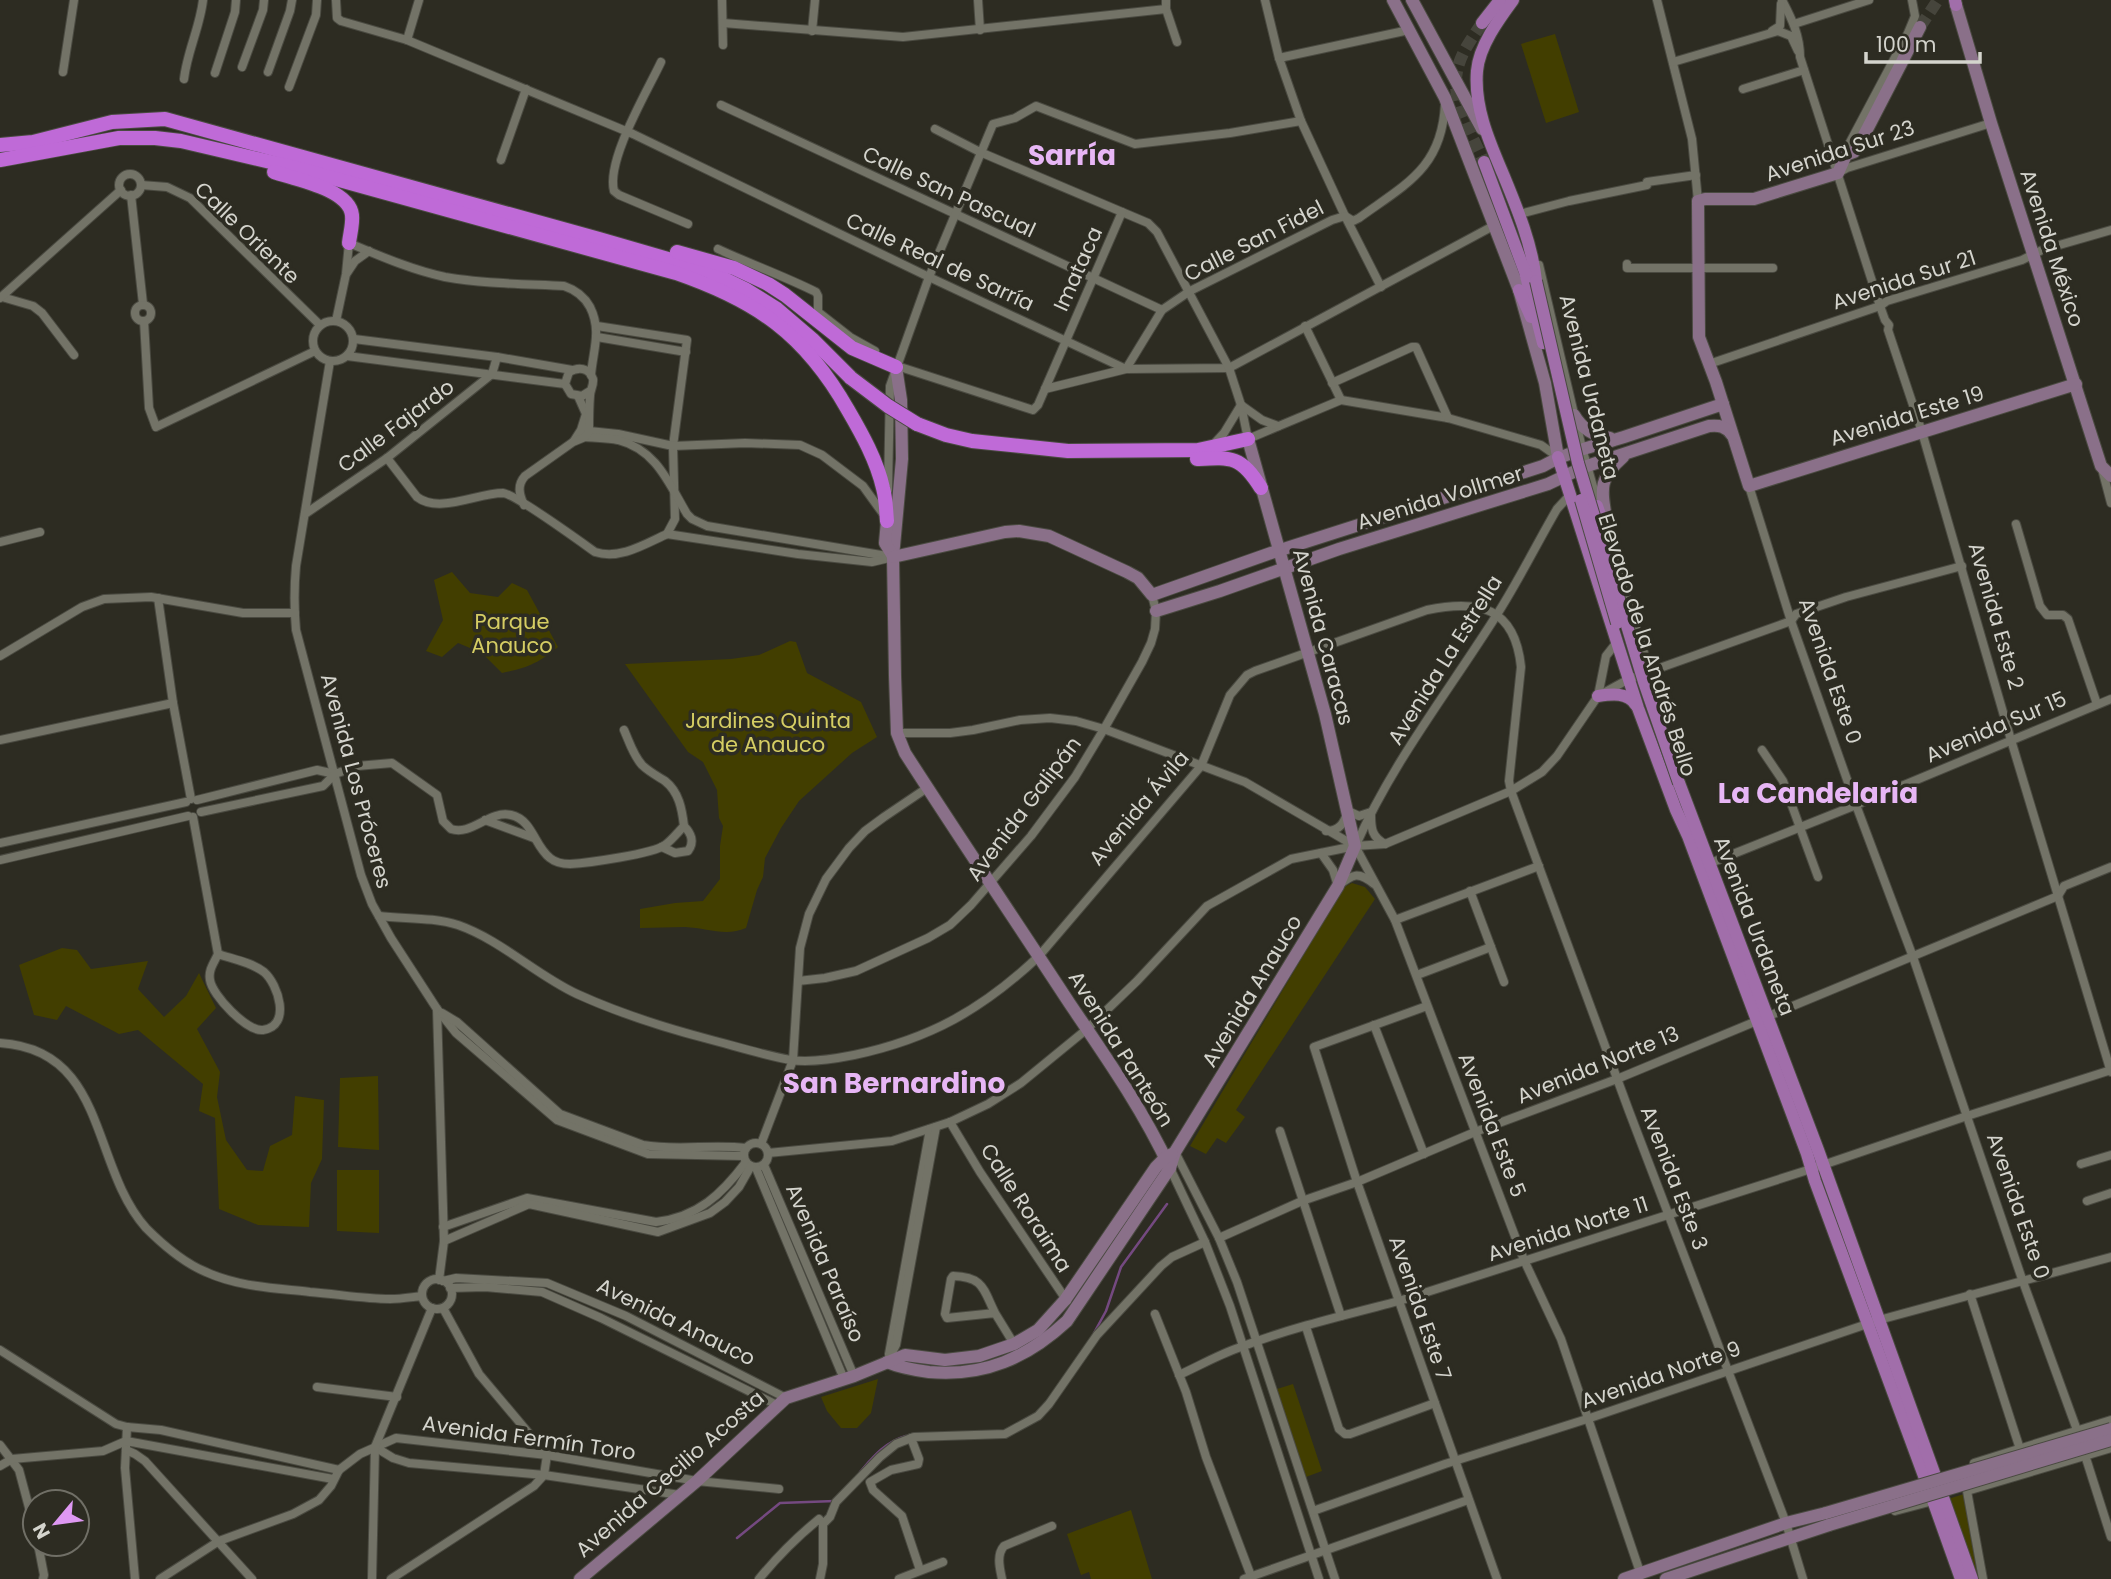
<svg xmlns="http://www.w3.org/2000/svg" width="2111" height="1579" viewBox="0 0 2111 1579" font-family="Poppins,sans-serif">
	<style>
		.green { fill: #423e00 }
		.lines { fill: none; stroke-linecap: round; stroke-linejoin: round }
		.stream { stroke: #744980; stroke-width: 2.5 }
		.secondary-tunnel { stroke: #46453c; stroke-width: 12; stroke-dasharray: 12 6; stroke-linecap: butt }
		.primary-tunnel { stroke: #46453c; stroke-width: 12; stroke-dasharray: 12 6; stroke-linecap: butt }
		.street-casing { stroke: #4a4a41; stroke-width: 10 }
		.secondary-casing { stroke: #4a4a41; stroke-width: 14 }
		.primary-casing { stroke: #4a4a41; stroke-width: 14 }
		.highway-casing { stroke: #4a4a41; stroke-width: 16 }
		.street { stroke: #737367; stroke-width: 8 }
		.secondary { stroke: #8a7089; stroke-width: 12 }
		.primary { stroke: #a16eaa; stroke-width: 12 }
		.highway { stroke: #bf6ad7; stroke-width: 14 }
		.secondary-bridge-casing { stroke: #4a4a41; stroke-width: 14; stroke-linecap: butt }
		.primary-bridge-casing { stroke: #4a4a41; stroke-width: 14; stroke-linecap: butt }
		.highway-bridge-casing { stroke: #4a4a41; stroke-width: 16; stroke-linecap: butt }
		.secondary-bridge { stroke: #8a7089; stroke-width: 12 }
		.primary-bridge { stroke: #a16eaa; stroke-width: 12 }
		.highway-bridge { stroke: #bf6ad7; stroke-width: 14 }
		.labels { text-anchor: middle; stroke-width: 7; stroke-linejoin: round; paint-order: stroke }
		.street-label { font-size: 21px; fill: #d4d4cd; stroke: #2d2c22 }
		.park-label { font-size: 21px; fill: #d5cd63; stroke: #2d2c22 }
		.district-label { font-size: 28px; font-weight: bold; fill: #e7b6f5; stroke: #2d2c22 }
	</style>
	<rect width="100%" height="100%" fill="#2d2c22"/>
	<g class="green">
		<path d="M1555,34l24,78 -33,11 -25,-79z"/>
		<path d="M452,572l18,21 28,4 14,-14 15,7 31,57c-19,16 -31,21 -56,26l-20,-20 -24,-10 -16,14 -16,-6 17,-31 -9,-40z"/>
		<path d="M790,641l6,1 11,31 54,29 16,35 -25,16 -53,48 -18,27 -16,30 -2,19 -6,13 -11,38c-20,9 -39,0 -61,-1 -15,0 -30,1 -45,1v-19l35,-6 28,-2 17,-22v-33l3,-20 -4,-8 -2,-28 -14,-28 -15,-10 -63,-88 106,-5 28,-4z"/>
		<path d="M1352,883l13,4 10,12 -139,211 9,7 -19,26 -9,-5 -11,16 -16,-8 154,-259z"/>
		<path d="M62,948l15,2 14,19 57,-8 -10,28 26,28 22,-21 13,-23 17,35 -19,21 23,43 -3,25 9,43 21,30 16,1 7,-25 22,-11 3,-39 29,4 -2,59 -11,24 -2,44 -51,-2 -39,-16 -4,-91 -16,-7 4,-27 -65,-54 -19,4 -53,-28 -9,14 -23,-5 -15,-50z"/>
		<path d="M378,1076l1,74 -41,-3 2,-69z"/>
		<path d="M337,1170h42v63l-42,-2z"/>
		<path d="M878,1379l-7,34 -14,15h-16l-14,-17 -6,-14z"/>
		<path d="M1293,1384l29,87 -16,6 -29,-88z"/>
		<path d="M1964,1494l15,85 -31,-80z"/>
		<path d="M1131,1510l21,69h-61l-2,-7 -8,3 -14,-41z"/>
	</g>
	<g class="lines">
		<g class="stream">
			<path d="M1094,1333l12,-22 15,-44 46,-63"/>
			<path d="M860,1472c13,-15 25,-30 46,-36"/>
			<path d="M737,1538l43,-35 55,-2"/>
		</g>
		<path class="secondary-tunnel" d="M1920,27l18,-27"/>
		<path class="primary-tunnel" d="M1482,23c-9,14 -20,28 -24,44 -9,33 13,65 26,95"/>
		<g class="street-casing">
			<g id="street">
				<path d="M336,0l1,18 4,3 66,19"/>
				<path d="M419,0l-12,40 226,94 296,143 197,92 103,-1 266,-143"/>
				<path d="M722,0l1,45"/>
				<path d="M978,0l2,30"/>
				<path d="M1166,0v9l11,33"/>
				<path d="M1265,0l14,58 22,63 44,95 36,71"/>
				<path d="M1657,0l35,139 6,62"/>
				<path d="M1782,0c10,19 18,36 18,57l80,249 5,14 4,5 -1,5 34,102 89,308 100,332"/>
				<path d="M723,23l180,14 263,-28"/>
				<path d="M1794,24l75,-24"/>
				<path d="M812,31l3,-31"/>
				<path d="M1772,31l8,-5 1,-22"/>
				<path d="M1279,58l130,-28"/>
				<path d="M661,62c-14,30 -55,98 -47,129l5,4 69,29"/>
				<path d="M1673,62l105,-31 13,5 7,15"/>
				<path d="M242,67l21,-57 1,-10"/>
				<path d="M63,72l11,-72"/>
				<path d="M268,72l22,-61 2,-11"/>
				<path d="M215,73l20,-61 1,-12"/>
				<path d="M184,79c3,-27 16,-52 19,-79"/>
				<path d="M289,87l27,-72 1,-15"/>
				<path d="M1743,89l61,-19"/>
				<path d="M721,105l441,205"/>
				<path d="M935,129l45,23 168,71 9,9 72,136 12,37 7,34 93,-39 107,18 93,27 17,12"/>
				<path d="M1846,155l2,-9 60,-113 7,-17 -3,-16"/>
				<path d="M501,160l25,-71"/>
				<path d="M1838,173l9,-5 144,-45"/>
				<circle cx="130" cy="185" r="11"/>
				<path d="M141,185l26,2 23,11 130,127"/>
				<path d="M131,195l12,109"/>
				<path d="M1520,214l49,-13 78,-16v-3l49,-7"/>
				<path d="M718,249c32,15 66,27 98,43l2,4v16l32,25 25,14"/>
				<path d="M1627,264v4h72"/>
				<path d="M1539,265l43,183 17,59"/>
				<path d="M1699,268h74"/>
				<path d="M347,273l8,-12 14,-10"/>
				<path d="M2,297l31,9 9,7 32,42"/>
				<path d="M0,298l121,-108"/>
				<circle cx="143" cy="313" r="8"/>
				<circle cx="333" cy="341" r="20"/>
				<path d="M144,321l5,87 7,19 159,-76"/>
				<path d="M336,321l10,-47 3,-31c31,13 63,27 96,34 39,7 80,7 119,9 12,4 20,10 26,21 12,24 3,43 1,68"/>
				<path d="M597,326l90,14 -14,106 2,73 -8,15"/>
				<path d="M1305,326l36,74"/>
				<path d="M597,337l89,15"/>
				<path d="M354,339l143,18 75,13"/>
				<path d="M347,356l218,28"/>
				<path d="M330,361l-34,205c-2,22 -2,42 0,64l65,245 11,29 19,34 46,71 19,24 101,87 91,34 96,2"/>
				<path d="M1709,364l171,-58 7,-5 135,-41 20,-10 69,-20"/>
				<path d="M894,365l139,45 5,-5 84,-193"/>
				<path d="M1332,383l80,-36h4l32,71"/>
				<path d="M1045,389l81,-20 36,-59 28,-19 142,-71 13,-4 8,5 6,-3c47,-34 83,-50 86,-114"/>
				<path d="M1241,405l21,15 16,6"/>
				<path d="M589,431l29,3 55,12 72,-3 55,2 22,10 41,31 21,29"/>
				<path d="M585,437c11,1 23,1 33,3 39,10 51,44 69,74l5,5 15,7 186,31"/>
				<path d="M574,441l7,-11 5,-16 -8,-18"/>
				<path d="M1213,445l11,-12 17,-28"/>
				<path d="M387,458l30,39c22,17 60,-4 86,-4 12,1 78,49 92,59 25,8 50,-8 72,-18"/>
				<path d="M2102,469l9,34"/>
				<path d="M1749,486l42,135 65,184 57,152 109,322 55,151 34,107"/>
				<path d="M888,490l2,-104 39,-109 64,-153 22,-6 21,-12 99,38 95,-11 71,-12"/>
				<path d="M524,505c-5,-11 -7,-20 1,-29l48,-34 12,-5 4,-6c0,-11 0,-23 1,-35 0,-6 4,-11 3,-17 -4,-12 -15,-12 -24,-7l-4,12 6,10 11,2 8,-5"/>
				<path d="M305,514l82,-56 105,-84 5,-17"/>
				<path d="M2016,524l24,82 7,9h16l5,4 29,85"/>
				<path d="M1606,533l44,139 5,27"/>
				<path d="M667,534l131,20 74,8 17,-4"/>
				<path d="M0,542l40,-10"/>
				<path d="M158,598l15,105 18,96"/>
				<path d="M0,656l82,-49 22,-8 47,-2 92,16h52"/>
				<path d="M1598,696l8,-40 11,-14"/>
				<path d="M897,733h53l23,-3 47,-10 30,-2 26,3 28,8 141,53 110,64"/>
				<path d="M0,740l173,-37"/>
				<path d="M1762,750l21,31 35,96"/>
				<path d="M197,800l120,-30 18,4"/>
				<path d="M201,812l122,-26 12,-12 22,-8 35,-3 45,32 6,26 8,8c21,7 38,-19 60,-14 22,5 23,31 39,43 6,5 13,6 20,6 17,-1 83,-10 95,-19 7,-5 13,-13 19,-19 -2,-17 -5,-34 -19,-45 -8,-5 -17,-10 -23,-16 -9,-10 -13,-24 -18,-35"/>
				<path d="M1371,815c0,14 1,22 14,29"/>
				<path d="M193,817l25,137"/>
				<path d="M485,820l49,18"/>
				<path d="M1326,831c14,0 18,-8 22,-20l11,5 12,-4"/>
				<path d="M0,843l186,-41"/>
				<path d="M1356,845c36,-82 92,-153 140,-229 22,-34 40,-71 61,-107l12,-13"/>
				<path d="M1355,846l40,74 129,340 37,79 80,236"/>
				<path d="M662,847l13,6 13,-2c7,-9 3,-18 -4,-25"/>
				<path d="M1321,853l12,17 5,16c15,-12 20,-15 36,-2"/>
				<path d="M0,860l188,-44"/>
				<path d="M1708,864l148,-59 255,-106"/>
				<path d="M1470,891l34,91"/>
				<path d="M379,916c26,3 54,1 79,9 43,15 78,50 119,69 44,20 85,33 131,45 27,7 55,16 83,21 20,3 43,-1 63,-5 76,-16 129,-46 185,-99l162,-190 29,-71 17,-20 8,-4 172,-61c52,-11 88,-3 94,57l-12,114 2,10 118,320 157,412 17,56"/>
				<path d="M1395,920l144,-54"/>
				<path d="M218,954c14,5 33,8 46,18 14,12 28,54 -1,58 -16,2 -51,-35 -53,-50 -2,-10 4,-17 8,-26z"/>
				<path d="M1417,975l74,-28"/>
				<path d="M798,981l27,-3 31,-7 72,-33 22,-13 21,-20 60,-69 44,-59 29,-48 38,-67 9,-19 4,-14 1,-18 -4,-16"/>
				<path d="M1427,1006l-113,41 43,135 140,397"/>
				<path d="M437,1009l7,232 -5,39"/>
				<path d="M442,1013l15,9 103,92 83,31c33,6 69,-1 103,3"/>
				<path d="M1374,1025l50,129"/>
				<path d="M0,1043c108,7 90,122 146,185 17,17 38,35 60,44 33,15 69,16 104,20 27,2 54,7 80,7 11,0 22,-2 32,-3"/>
				<path d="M950,1122l30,50 87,129"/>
				<path d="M1280,1131l61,185"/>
				<circle cx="756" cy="1155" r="12"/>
				<path d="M761,1144l32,-84 7,-112 9,-34 17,-35 23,-31 16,-17 19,-14 43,-29"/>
				<path d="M1175,1152l44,86 18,44 98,297"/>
				<path d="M768,1153l124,-12 58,-19 38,-18 33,-21 66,-54 50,-48 70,-75 84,-47 64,-13 30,-2 126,-53 31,-19 15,-16 41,-60 31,-17 162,-58 5,-7 50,-17 116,-31"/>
				<path d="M2081,1164l30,-9"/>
				<path d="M764,1165l90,211"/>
				<path d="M756,1168l88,211"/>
				<path d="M1170,1168l35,74 25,64 89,273"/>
				<path d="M2087,1201l24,-8"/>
				<path d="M443,1227l84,-29 129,24c42,-5 66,-28 90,-60"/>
				<path d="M1219,1238l83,-37 55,-19 118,-50 142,-53 441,-183 6,-10 47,-19"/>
				<path d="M444,1241l85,-37 129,28 52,-19 15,-11 14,-15 12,-21"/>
				<circle cx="437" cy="1294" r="15"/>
				<path d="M443,1281l13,-3 91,5 79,33 160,82"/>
				<path d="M450,1288l35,-1 57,5 59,26 176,87"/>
				<path d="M1970,1294l50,155"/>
				<path d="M995,1313c-12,-24 -11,-36 -42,-37l-2,3 -6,35 2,4 48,-5 19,31"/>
				<path d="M1155,1314l31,78 20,65 45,119"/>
				<path d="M1306,1327l33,102 6,5h5l85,-31"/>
				<path d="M0,1350l116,74 11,3 34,3 178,40"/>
				<path d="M889,1354l41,-225"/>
				<path d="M887,1362l9,-17 40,-218"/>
				<path d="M1179,1375c20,-9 39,-20 59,-27 52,-20 107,-33 161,-47l412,-132 156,-53 144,-46"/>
				<path d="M317,1387l80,10"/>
				<path d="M127,1427l-2,41 10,111"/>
				<path d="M911,1438l8,21 -1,5 -27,6 -21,12 3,8 29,26 18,54"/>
				<path d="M0,1445l19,25 16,60"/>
				<path d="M375,1447l18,11 16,5 135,12 136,20"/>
				<path d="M126,1450l9,4 10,7 107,118"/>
				<path d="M1974,1463l137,-43"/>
				<path d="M0,1466l12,-7 91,-8 23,-10 207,38"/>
				<path d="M1313,1511l132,-47 142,-45 292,-99 232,-63"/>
				<path d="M1895,1511l38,-10"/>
				<path d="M38,1544l6,31 -1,4"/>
				<path d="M160,1579l59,-38 74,-27 26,-14 12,-14 8,-16 21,-16 36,-16 151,17 150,26 82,8"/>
				<path d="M372,1579l3,-132 57,-139"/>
				<path d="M391,1579l143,-93 10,-11 3,-20 -68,-81 -36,-66"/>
				<path d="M759,1579c18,-22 38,-42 60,-60l4,5"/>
				<path d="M820,1579l3,-15v-40l7,-7 6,-15 44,-45 16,-13 18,-7 91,-3 33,-18 11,-12 48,-69 64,-69 11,-9 33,-15"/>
				<path d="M899,1579l44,-17"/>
				<path d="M1002,1579c-2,-10 -6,-24 2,-33l48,-20"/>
				<path d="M1244,1579l224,-79"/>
				<path d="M1983,1579l-16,-88 144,-43"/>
			</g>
		</g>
		<g class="secondary-casing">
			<g id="secondary">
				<path d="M1393,0l52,98 74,192 26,93 13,74"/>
				<path d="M1412,0l70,129"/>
				<path d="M1956,5l35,118 110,343 10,10"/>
				<path d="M1920,27l-59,114 -7,11 -8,3 -8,18 -84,26h-49l-7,2 1,136 17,45 33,104 327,-102"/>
				<path d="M896,367l5,33 1,59 -9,98 2,119 2,57 8,20c54,84 110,167 165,251 36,53 73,106 100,164"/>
				<path d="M1574,415c8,14 20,21 36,23"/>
				<path d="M1606,518c-5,-30 -7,-40 17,-61"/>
				<path d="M887,521l-2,22 8,13"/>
				<path d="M893,557l112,-25 14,-1 30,5 78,36 11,6 14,17 119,-42 272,-87c26,-15 53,-20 81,-29 33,-11 66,-22 99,-33"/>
				<path d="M1156,611l64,-20 119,-42 209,-65 36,-17 125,-41c10,-1 17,0 23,9"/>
				<path d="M887,1362c14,6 27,8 42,10 55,5 98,-14 138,-51l103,-153 5,-16 163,-266 17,-40 -30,-132 -77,-275"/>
				<path d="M580,1579l117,-98 89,-83 68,-22 51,-21 40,5 34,-4 35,-12 24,-14 27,-30 91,-133 9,-9 7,-4"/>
				<path d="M1624,1579l162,-56 40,-10"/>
				<path d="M1666,1579l163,-54"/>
			</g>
		</g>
		<g class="primary-casing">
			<g id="primary">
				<path d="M1513,0c-14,19 -34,46 -36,71 -3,36 12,70 26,103 14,34 29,70 33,107"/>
				<path d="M1955,0l1,5"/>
				<path d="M1482,23l18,-23"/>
				<path d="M1484,162l41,110 18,71"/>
				<path d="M1519,290l12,27"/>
				<path d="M1558,457l80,251 38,102 12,26 119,318 8,27 112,303"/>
				<path d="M1597,506l10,29"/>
				<path d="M1598,696c14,-2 30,-4 38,9"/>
				<path d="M1679,783l139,367 119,331"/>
				<path d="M1940,1489l32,90"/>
				<path d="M1930,1492l31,87"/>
			</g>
		</g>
		<g class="highway-casing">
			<g id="highway">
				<path d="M0,145l33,-3 79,-20 53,-3 434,120 107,31 39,19 32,20 35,30 39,39"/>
				<path d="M0,160l119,-22h36l26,3 115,27 380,105c81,28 129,61 172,137 14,24 29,51 35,78 3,11 3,22 4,33"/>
				<path d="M274,172c21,7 75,17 78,43 1,9 -2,19 -3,28"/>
				<path d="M677,252l57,16 34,16 17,11 67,53 44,19"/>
				<path d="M917,424l29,11 26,6 96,10 130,-1 50,-11"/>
				<path d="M1197,459c35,-2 44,-3 64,29"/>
			</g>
		</g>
		<use href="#street" class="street"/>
		<use href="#secondary" class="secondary"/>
		<use href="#primary" class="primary"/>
		<use href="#highway" class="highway"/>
		<g class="secondary-bridge-casing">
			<g id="secondary-bridge">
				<path d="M1826,1513l285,-84"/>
				<path d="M1829,1525l282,-85"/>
			</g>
		</g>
		<g class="primary-bridge-casing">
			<g id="primary-bridge">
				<path d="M1536,281l42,182 66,219 35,101"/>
				<path d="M1581,500l36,123"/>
			</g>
		</g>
		<g class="highway-bridge-casing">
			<path id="highway-bridge" d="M851,378l37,28 29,18"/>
		</g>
		<use href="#secondary-bridge" class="secondary-bridge"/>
		<use href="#primary-bridge" class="primary-bridge"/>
		<use href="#highway-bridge" class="highway-bridge"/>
	</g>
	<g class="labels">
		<g class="street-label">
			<text transform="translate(1840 151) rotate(-18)" y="7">Avenida Sur 23</text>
			<text transform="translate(949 192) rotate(25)" y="7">Calle San Pascual</text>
			<text transform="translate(247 233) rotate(44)" y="7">Calle Oriente</text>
			<text transform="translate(1254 241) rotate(-27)" y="7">Calle San Fidel</text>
			<text transform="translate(2052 248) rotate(72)" y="7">Avenida México</text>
			<text transform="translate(940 262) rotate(25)" y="7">Calle Real de Sarría</text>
			<text transform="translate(1078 269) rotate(-66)" y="7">Imataca</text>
			<text transform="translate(1904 280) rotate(-18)" y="7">Avenida Sur 21</text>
			<text transform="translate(1589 387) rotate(76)" y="7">Avenida Urdaneta</text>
			<text transform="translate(1907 416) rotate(-17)" y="7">Avenida Este 19</text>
			<text transform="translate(396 426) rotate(-37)" y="7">Calle Fajardo</text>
			<text transform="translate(1440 498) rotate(-17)" y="7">Avenida Vollmer</text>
			<text transform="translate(1996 616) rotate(74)" y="7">Avenida Este 2</text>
			<text transform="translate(1323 637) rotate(75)" y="7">Avenida Caracas</text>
			<text transform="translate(1647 645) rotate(72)" y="7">Elevado de la Andrés Bello</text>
			<text transform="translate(1445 660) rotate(-58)" y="7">Avenida La Estrella</text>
			<text transform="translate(1830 671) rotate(71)" y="7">Avenida Este 0</text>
			<text transform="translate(1996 727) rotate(-23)" y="7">Avenida Sur 15</text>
			<text transform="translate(356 781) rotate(75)" y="7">Avenida Los Próceres</text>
			<text transform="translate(1139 808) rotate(-50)" y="7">Avenida Ávila</text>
			<text transform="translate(1024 809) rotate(-53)" y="7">Avenida Galipán</text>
			<text transform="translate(1754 926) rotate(69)" y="7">Avenida Urdaneta</text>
			<text transform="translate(1252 991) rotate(-59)" y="7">Avenida Anauco</text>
			<text transform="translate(1121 1049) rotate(58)" y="7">Avenida Panteón</text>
			<text transform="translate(1598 1065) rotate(-22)" y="7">Avenida Norte 13</text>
			<text transform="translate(1492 1125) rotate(69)" y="7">Avenida Este 5</text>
			<text transform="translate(1674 1178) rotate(69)" y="7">Avenida Este 3</text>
			<text transform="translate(2018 1206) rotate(71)" y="7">Avenida Este 0</text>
			<text transform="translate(1026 1208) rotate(57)" y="7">Calle Roraima</text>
			<text transform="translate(1568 1229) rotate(-18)" y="7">Avenida Norte 11</text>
			<text transform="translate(825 1263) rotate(67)" y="7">Avenida Paraíso</text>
			<text transform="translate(1420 1308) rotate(71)" y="7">Avenida Este 7</text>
			<text transform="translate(676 1322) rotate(26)" y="7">Avenida Anauco</text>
			<text transform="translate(1661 1375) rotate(-19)" y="7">Avenida Norte 9</text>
			<text transform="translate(529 1438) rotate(8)" y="7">Avenida Fermín Toro</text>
			<text transform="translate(670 1474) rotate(-41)" y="7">Avenida Cecilio Acosta</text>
		</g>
		<g class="park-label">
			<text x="512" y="629">Parque<tspan x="512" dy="24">Anauco</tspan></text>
			<text x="768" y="728">Jardines Quinta<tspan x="768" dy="24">de Anauco</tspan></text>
		</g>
		<g class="district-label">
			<text x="1072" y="165">Sarría</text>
			<text x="1818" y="803">La Candelaria</text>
			<text x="894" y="1093">San Bernardino</text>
		</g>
	</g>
	<g transform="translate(56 1523) rotate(241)"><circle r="33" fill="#2d2c22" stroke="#706f66" stroke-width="2"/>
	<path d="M0-5L12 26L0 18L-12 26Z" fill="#de98f2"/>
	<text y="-10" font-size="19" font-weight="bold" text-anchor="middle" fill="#d4d4cd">N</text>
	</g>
	<path d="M1866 52v10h114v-10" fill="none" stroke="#d4d4cd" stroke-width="3.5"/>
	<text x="1876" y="52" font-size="21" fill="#d4d4cd" stroke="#2d2c22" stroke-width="5" paint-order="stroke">100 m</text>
</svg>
